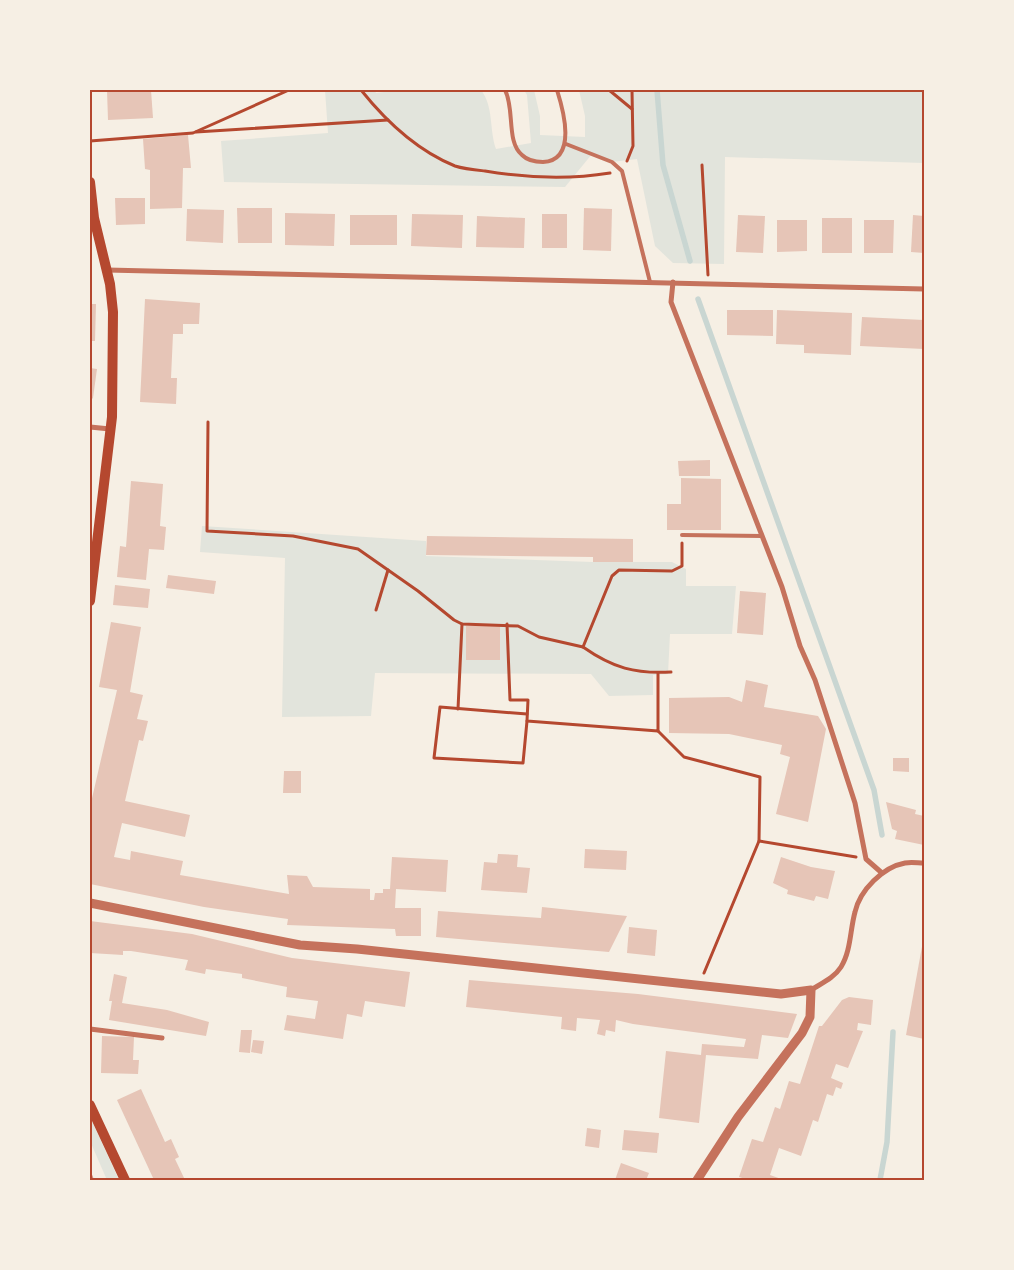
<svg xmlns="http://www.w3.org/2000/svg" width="1014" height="1270" viewBox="0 0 1014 1270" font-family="Jost,sans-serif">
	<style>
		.green { fill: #e2e4dc }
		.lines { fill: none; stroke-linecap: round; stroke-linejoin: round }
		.stream { stroke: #c9d6d2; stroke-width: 5.5 }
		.building { fill: #e6c5b7 }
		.path { stroke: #b5482f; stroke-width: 3 }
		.service { stroke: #c5725c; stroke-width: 4 }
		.minor { stroke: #c5725c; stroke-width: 5 }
		.tertiary { stroke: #c5725c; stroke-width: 9 }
		.secondary { stroke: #b5482f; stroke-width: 10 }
		.rail { stroke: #cf8b77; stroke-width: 4 }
		.neatline { fill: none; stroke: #b5482f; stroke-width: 2 }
	</style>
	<rect width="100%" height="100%" fill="#f6efe4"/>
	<g class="green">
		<path d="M325,90h50l1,3 24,-3h81c13,17 8,39 15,59l35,-6 -4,-48 -3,-5h10l6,26v19l45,2v-21l-6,-26h345v73l-199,-6 -1,107 -51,-1 -18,-17 -18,-87 -25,3 -20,-8 -27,33 -341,-5 -3,-41 107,-8z"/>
		<path d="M202,526l224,15v15l167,6h79l14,7v17h50l-4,48h-62l-2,40 -15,1v20l-44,1 -18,-22 -216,-1 -4,43 -89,1 3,-159 -85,-6z"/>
		<path d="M90,1117l29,63h-12l-17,-39z"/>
	</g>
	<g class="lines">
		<g class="stream">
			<path d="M657,90l6,75 27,96"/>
			<path d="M698,299l176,491 8,45"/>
			<path d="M880,1180l7,-38 6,-110"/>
		</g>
	</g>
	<g class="building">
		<path d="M107,90h44l2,28 -45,2z"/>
		<path d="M188,135l3,33h-8l-1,40 -32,1v-39l-5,-1 -2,-30z"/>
		<path d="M115,198h30v26l-29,1z"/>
		<path d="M237,208h35v35h-34z"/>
		<path d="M584,208l28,1 -1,42 -28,-1z"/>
		<path d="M187,209l37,1 -1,33 -37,-2z"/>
		<path d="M285,213l50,1 -1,32 -49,-1z"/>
		<path d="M412,214l51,1 -1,33 -51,-2z"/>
		<rect x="542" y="214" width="25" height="34"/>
		<rect x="350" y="215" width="47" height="30"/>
		<path d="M738,215l27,1 -2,37 -27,-1z"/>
		<path d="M913,215l11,1v37l-13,-1z"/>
		<path d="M477,216l48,2 -1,30 -48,-1z"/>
		<rect x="822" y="218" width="30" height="35"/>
		<path d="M777,220h30v31l-30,1z"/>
		<path d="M864,220h30l-1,33h-29z"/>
		<path d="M145,299l55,4 -1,21h-16v10h-10l-2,44h6l-1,26 -36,-2z"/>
		<path d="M90,304h6l-1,37h-5z"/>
		<path d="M727,310h46v26l-46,-1z"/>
		<path d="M777,310l75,3 -1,42 -47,-2v-8l-28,-1z"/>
		<path d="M862,317l62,3v29l-64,-3z"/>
		<path d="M90,368l7,1 -4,29 -3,3z"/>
		<path d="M710,460v16h-31l-1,-15z"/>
		<path d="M681,478l40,1v51h-54v-26h14z"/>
		<path d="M131,481l32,3 -3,42 6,1 -2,23 -15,-1 -3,31 -29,-3 3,-31 6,1z"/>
		<path d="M427,536l206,3v23h-40v-5l-167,-2z"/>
		<path d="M168,575l48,6 -2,13 -48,-6z"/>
		<path d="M115,585l35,4 -2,19 -35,-3z"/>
		<path d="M740,591l26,2 -3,42 -26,-2z"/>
		<path d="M111,622l30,5 -11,65 13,3 -6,24 11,2 -5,20 -4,-1 -14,61 65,14 -5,22 -63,-14 -8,34 16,3 1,-9 52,10 -3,14 109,19 -2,-19 20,1 6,11 57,2v11h4l1,-7h8v-4h7l2,-32 56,3 -2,32 -50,-3 -1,19h26v28h-25l-1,-7 -108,-4 1,-6 -84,-12 -114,-23v-77l27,-117 -18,-3z"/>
		<rect x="466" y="626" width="34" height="34"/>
		<path d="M746,680l22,5 -4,22 54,9 8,13 -18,93 -32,-8 14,-57 -10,-3 2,-9 -53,-11 -60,-1v-35l60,-1 13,5z"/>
		<path d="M893,758h16v14l-16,-1z"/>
		<path d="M284,771h17v22h-18z"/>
		<path d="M886,802l30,8 -1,4 9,2v29l-29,-6 2,-8 -5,-2z"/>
		<path d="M585,849l42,2 -1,19 -42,-2z"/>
		<path d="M498,854l20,1 -1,12 13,1 -3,25 -46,-3 3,-28 13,1z"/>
		<path d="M781,857l30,10 24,4 -7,28 -12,-3 -2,5 -27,-7 1,-4 -15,-7z"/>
		<path d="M542,907l85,9 -18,36 -173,-15 2,-26 103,7z"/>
		<path d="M90,921l102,13 100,24 118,14 -5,35 -40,-6 -3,16 -15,-3 -4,25 -59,-9 3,-15 28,4 3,-18 -32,-4 1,-10 -45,-9v-4l-36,-5 -1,5 -20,-4 3,-10 -57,-9h-8v4l-33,-2z"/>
		<path d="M629,927l28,3 -2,26 -28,-3z"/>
		<path d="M923,941l1,1v97l-18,-4z"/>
		<path d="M114,974l13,3 -5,26 45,7 42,12 -3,14 -97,-16 3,-19h-3z"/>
		<path d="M469,980l169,14 159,20 -9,24 -26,-3 -4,24 -52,-4 -7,68 -40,-5 7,-67 35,4 1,-11 42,3 2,-8 -113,-15 -17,-4 -1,12 -9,-2 -1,6 -8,-2 3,-14 -23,-2 -1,13 -15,-2 1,-12 -96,-10z"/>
		<path d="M849,997l24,3 -2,25 -13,-2 -1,7 6,1 -15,37 -12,-4 -5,14 12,5 -2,6 -5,-2 -3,9 -6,-2 -9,28 -5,-2 -12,36 -22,-8 -9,27 14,5h-35l-10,-3 13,-38 11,3 12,-35 5,2 9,-28 11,3 19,-58h3l20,-26z"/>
		<path d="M241,1030h11l-2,23 -11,-1z"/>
		<path d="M102,1036l32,1 -1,23h6l-1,14 -37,-1z"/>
		<path d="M253,1040l11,1 -2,13 -11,-2z"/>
		<path d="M141,1089l24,53 6,-3 8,18 -4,2 10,21h-31l-37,-80z"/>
		<path d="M587,1128l14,2 -2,18 -14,-2z"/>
		<path d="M624,1130l35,3 -2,20 -35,-3z"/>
		<path d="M621,1163l28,10 -3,7h-31z"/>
	</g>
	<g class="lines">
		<g class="path">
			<path d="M361,90c24,30 57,61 94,76 9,3 20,4 30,5 42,7 82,9 125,2"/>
			<path d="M609,90l23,19"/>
			<path d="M196,132l192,-12"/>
			<path d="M90,141l103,-8 96,-43"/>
			<path d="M627,161l6,-15 -1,-56"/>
			<path d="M702,165l6,110"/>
			<path d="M208,422l-1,109 86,5 65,13 60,42 36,29 8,4 56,2 21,11 44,10 29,-71 7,-6 53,1 10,-5v-23"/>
			<path d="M376,610l12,-40"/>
			<path d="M507,624l3,76h18l-1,21 131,10v-58"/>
			<path d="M583,647c30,21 52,27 88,25"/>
			<path d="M458,709l4,-85"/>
			<path d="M527,721l-4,42 -89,-5 6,-51 87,7"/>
			<path d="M658,731l26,26 76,20 -1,64 -55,132"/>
			<path d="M759,841l97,16"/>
		</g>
		<g class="service">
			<path d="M505,90c10,19 1,52 17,65 6,6 14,7 21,7 35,-2 20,-53 14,-72"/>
			<path d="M566,144l46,18 10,9 28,111"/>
			<path d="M682,535l80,1"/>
		</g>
		<g class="minor">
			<path d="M107,270l817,19"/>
			<path d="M673,282l-2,20 111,285 18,59 15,34 40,123 11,56 16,14"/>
			<path d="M90,427l20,2"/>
			<path d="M811,990c11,-7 23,-12 30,-23 10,-16 9,-37 14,-55 5,-22 28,-45 50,-49 6,-1 13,0 19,0"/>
			<path d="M90,1029l72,9"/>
		</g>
		<path class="tertiary" d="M90,903l210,42 57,4 424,45 30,-4 -1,27 -8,16 -64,84 -41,63"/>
		<g class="secondary">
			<path d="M90,182l4,36 16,66 3,28 -1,105 -22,184"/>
			<path d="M90,1105l35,75"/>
		</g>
		<path class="rail" d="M90,1175l2,5"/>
	</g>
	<rect width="1014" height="1270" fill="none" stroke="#f6efe4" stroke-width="182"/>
	<rect x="91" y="91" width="832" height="1088" class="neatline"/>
</svg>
